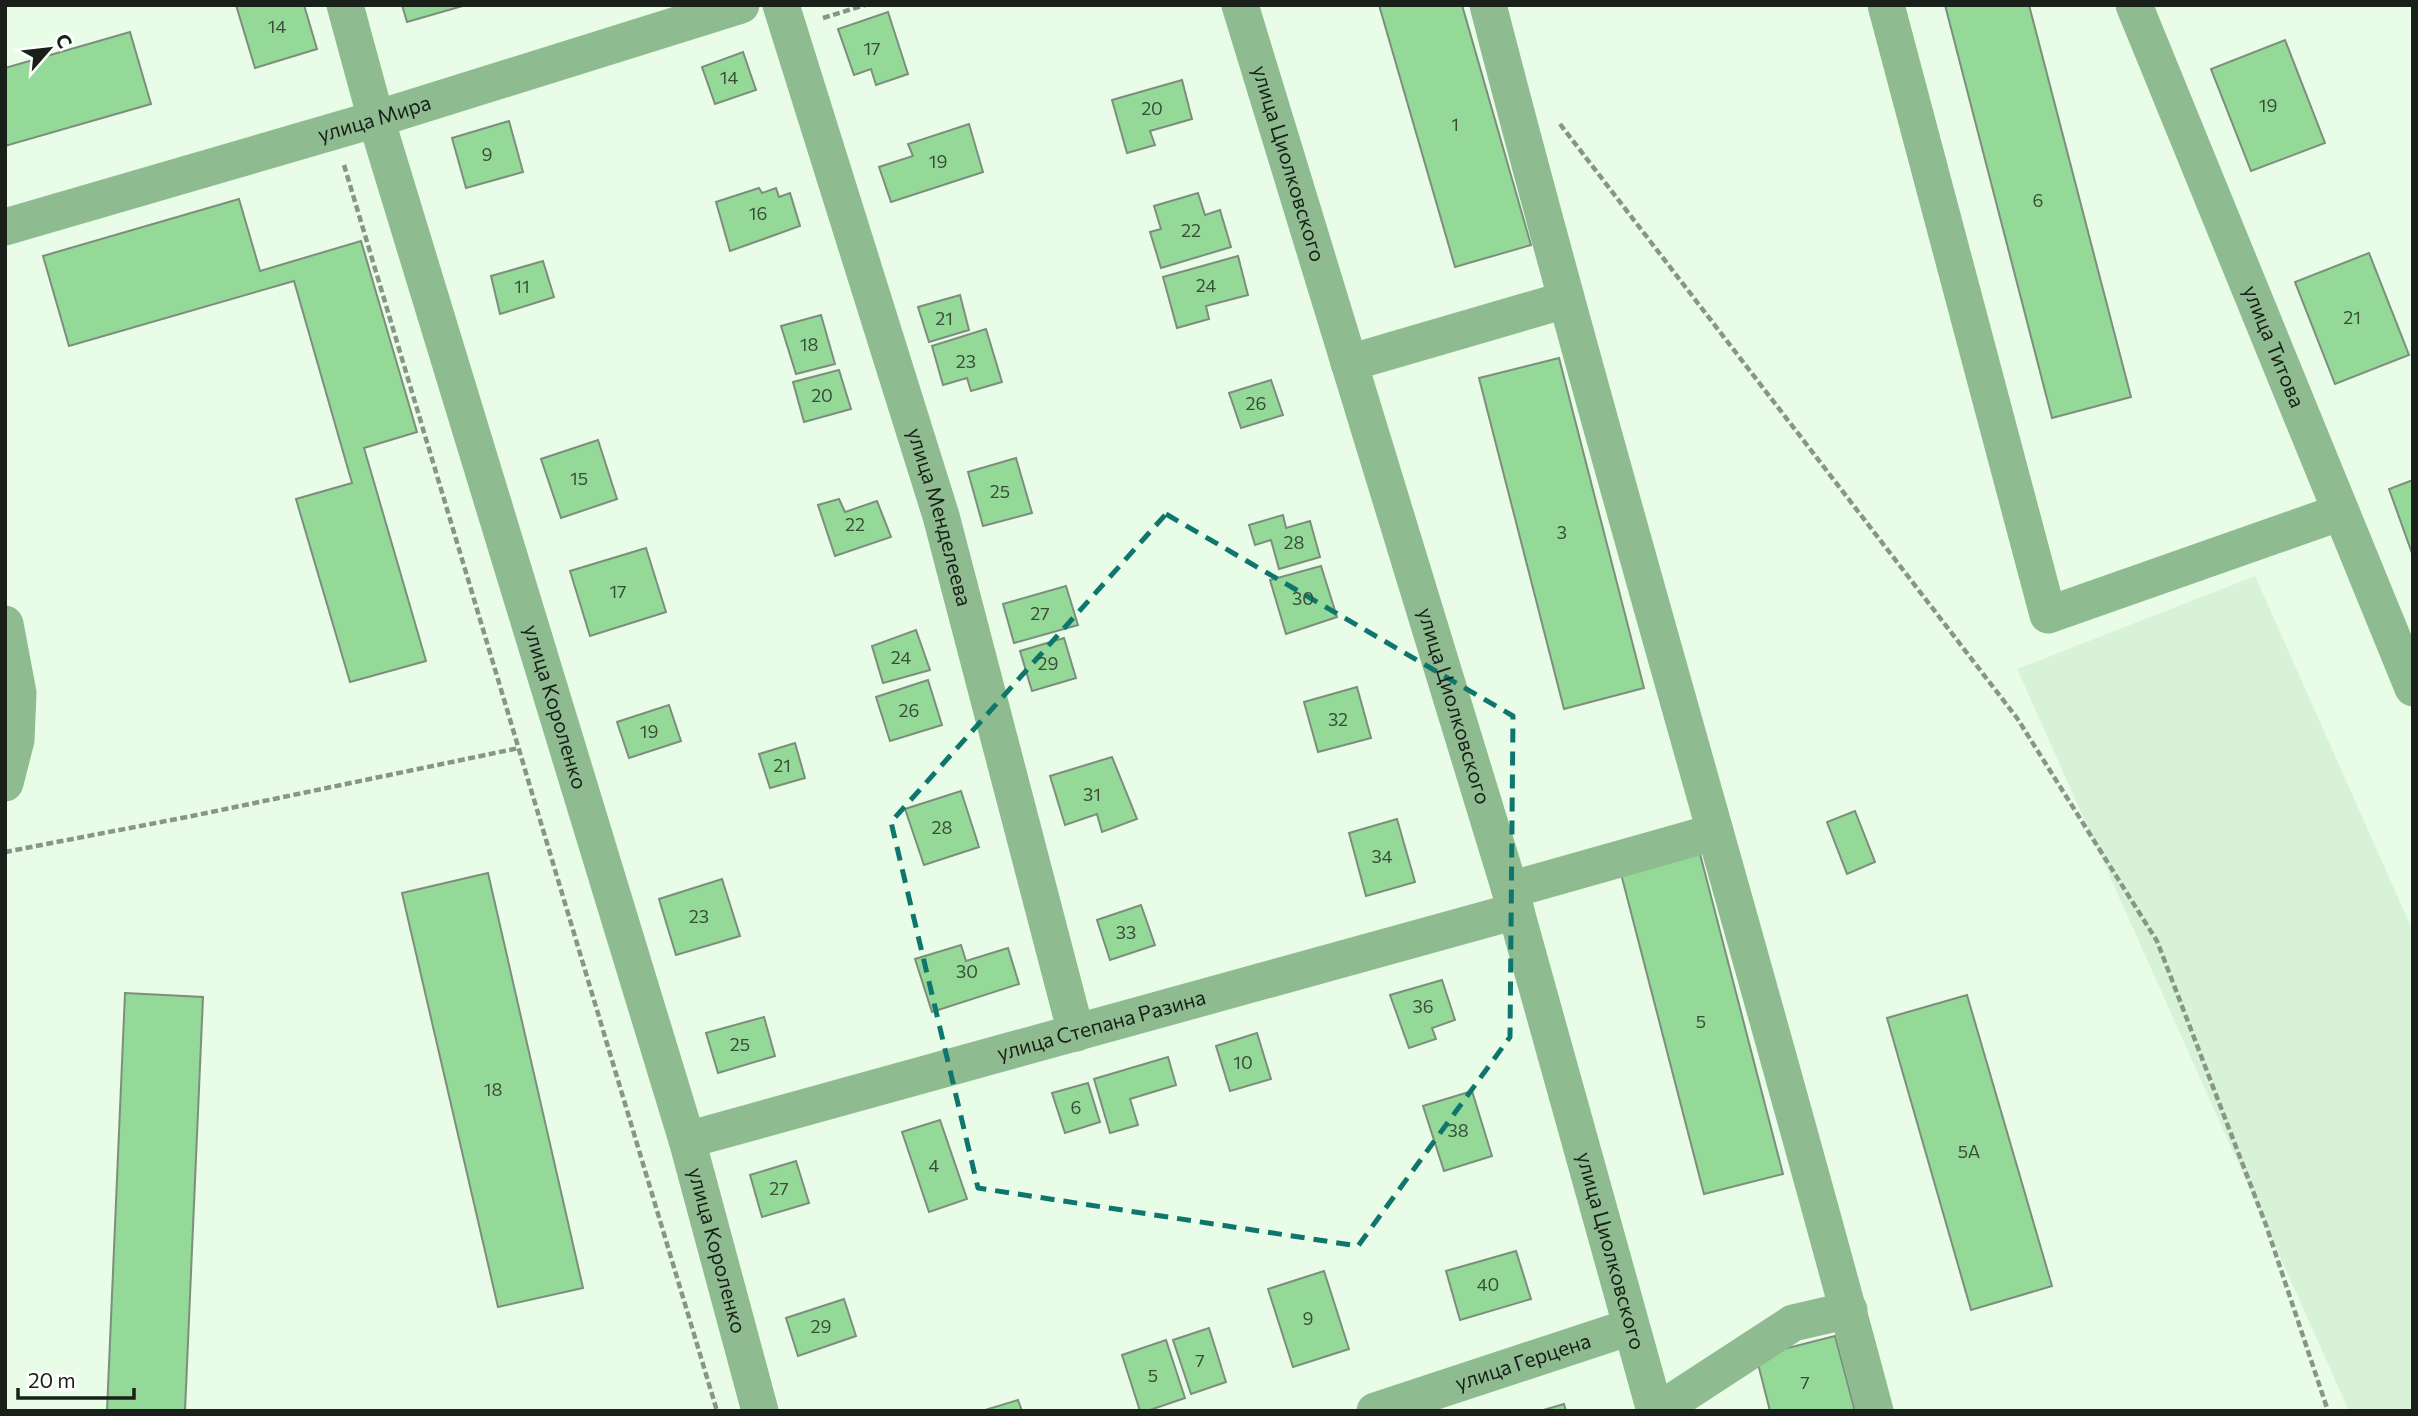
<svg xmlns="http://www.w3.org/2000/svg" width="2418" height="1416" viewBox="0 0 2418 1416" font-family="Commissioner,sans-serif">
	<style>
		.built { fill: #d8f2d8 }
		.building { fill: #94d997; stroke: #7d8e7d; stroke-width: 2 }
		.lines { fill: none; stroke-linecap: round; stroke-linejoin: round }
		.path { stroke: #889688; stroke-width: 4.5; stroke-dasharray: 7 3.5; stroke-linecap: butt }
		.minor { stroke: #8ebc90; stroke-width: 37 }
		.marked { fill: none; stroke: #0f766e; stroke-width: 5; stroke-dasharray: 14 9; stroke-linejoin: round }
		.labels { text-anchor: middle; stroke-width: 5; stroke-linejoin: round; paint-order: stroke }
		.number-label { font-size: 18px; fill: #384e38 }
		.street-label { font-size: 21px; fill: #192019; stroke: #fff }
	</style>
	<rect width="100%" height="100%" fill="#e8fce8"/>
	<path class="built" d="M2255,576l158,355v480h-64l-332,-742z"/>
	<g class="building">
		<path d="M236,5h68l13,44 -62,19z"/>
		<path d="M402,5h64l-59,17z"/>
		<path d="M1379,5h83l69,240 -76,22z"/>
		<path d="M1945,5h84l102,392 -79,21z"/>
		<path d="M888,12l20,62 -32,11 -5,-16 -17,6 -16,-46z"/>
		<path d="M130,32l21,72 -146,42v-78z"/>
		<path d="M2285,40l40,103 -74,28 -40,-102z"/>
		<path d="M743,52l13,38 -41,14 -13,-37z"/>
		<path d="M1182,80l10,39 -42,12 5,14 -28,8 -15,-53z"/>
		<path d="M509,121l14,51 -57,16 -14,-50z"/>
		<path d="M969,124l14,48 -92,30 -12,-35 34,-11 -5,-12z"/>
		<path d="M759,188l3,5 14,-5 3,9 11,-4 10,33 -70,25 -14,-49z"/>
		<path d="M1198,193l7,22 15,-5 11,37 -70,21 -11,-36 11,-3 -7,-23z"/>
		<path d="M239,199l21,72 101,-30 56,191 -53,16 62,213 -76,21 -54,-183 56,-16 -58,-202 -225,65 -26,-90z"/>
		<path d="M2369,253l40,102 -74,29 -40,-102z"/>
		<path d="M1238,256l10,39 -42,11 3,13 -32,9 -14,-51z"/>
		<path d="M543,261l11,36 -54,17 -9,-38z"/>
		<path d="M960,295l9,35 -40,12 -11,-35z"/>
		<path d="M821,315l14,49 -39,10 -15,-48z"/>
		<path d="M986,329l16,53 -31,9 -4,-13 -24,7 -11,-39z"/>
		<path d="M1559,358l85,330 -80,21 -85,-331z"/>
		<path d="M839,370l12,39 -47,13 -11,-40z"/>
		<path d="M1271,380l12,35 -42,13 -12,-35z"/>
		<path d="M598,440l19,59 -56,19 -20,-59z"/>
		<path d="M1016,458l16,55 -49,13 -15,-54z"/>
		<path d="M2413,480v76l-24,-67z"/>
		<path d="M839,499l6,13 32,-11 14,36 -56,19 -17,-51z"/>
		<path d="M1283,515l3,13 24,-7 10,36 -41,12 -8,-29 -16,5 -6,-20z"/>
		<path d="M646,548l20,64 -76,24 -20,-65z"/>
		<path d="M1321,566l16,51 -51,17 -16,-54z"/>
		<path d="M1066,586l12,39 -64,18 -11,-39z"/>
		<path d="M916,630l14,40 -47,13 -11,-37z"/>
		<path d="M1064,638l12,40 -44,13 -12,-40z"/>
		<path d="M928,680l14,45 -52,16 -14,-44z"/>
		<path d="M1357,687l14,51 -53,14 -14,-50z"/>
		<path d="M669,705l12,36 -52,17 -12,-36z"/>
		<path d="M795,743l10,35 -35,10 -11,-34z"/>
		<path d="M1112,757l25,62 -35,13 -5,-18 -32,11 -15,-49z"/>
		<path d="M961,791l18,56 -55,18 -19,-56z"/>
		<path d="M1855,811l20,51 -28,12 -20,-52z"/>
		<path d="M1397,819l18,63 -49,14 -17,-63z"/>
		<path d="M1699,850l84,324 -79,20 -84,-324z"/>
		<path d="M488,873l95,415 -85,19 -96,-414z"/>
		<path d="M722,879l18,57 -64,19 -17,-56z"/>
		<path d="M1141,905l14,40 -45,15 -13,-40z"/>
		<path d="M961,945l5,16 42,-13 11,36 -87,28 -17,-53z"/>
		<path d="M1442,980l13,40 -23,8 4,11 -27,9 -19,-53z"/>
		<path d="M125,993l78,4 -18,414h-78z"/>
		<path d="M1967,995l85,291 -81,24 -84,-292z"/>
		<path d="M764,1017l11,39 -57,17 -12,-40z"/>
		<path d="M1257,1033l14,46 -41,12 -14,-45z"/>
		<path d="M1168,1057l8,28 -46,14 8,26 -28,8 -16,-54z"/>
		<path d="M1088,1083l12,39 -35,11 -13,-40z"/>
		<path d="M1472,1091l20,65 -48,15 -21,-65z"/>
		<path d="M940,1120l27,79 -38,13 -27,-80z"/>
		<path d="M796,1161l13,42 -47,14 -12,-42z"/>
		<path d="M1516,1251l15,48 -71,21 -14,-49z"/>
		<path d="M1324,1271l25,78 -56,18 -25,-78z"/>
		<path d="M844,1299l12,37 -58,20 -12,-38z"/>
		<path d="M1209,1328l17,54 -35,12 -18,-54z"/>
		<path d="M1835,1336l20,75h-85l-14,-55z"/>
		<path d="M1166,1340l19,58 -38,13h-7l-18,-56z"/>
		<path d="M1018,1400l4,11h-40z"/>
		<path d="M1564,1404l2,7h-26z"/>
	</g>
	<g class="lines">
		<g class="path">
			<path d="M823,18l42,-13"/>
			<path d="M1560,124l457,594 140,223 109,284 62,186"/>
			<path d="M344,165l373,1246"/>
			<path d="M5,852l187,-36 327,-68"/>
		</g>
		<g class="minor">
			<path id="s1" d="M345,5l31,114 311,1021 73,271"/>
			<path id="s2" d="M781,5l160,511 135,517"/>
			<path id="s3" d="M1240,5l270,885 145,521"/>
			<path d="M1488,5c122,471 262,936 387,1406"/>
			<path d="M1886,5l162,610 293,-103"/>
			<path id="s4" d="M2134,5l279,683"/>
			<path id="s5" d="M5,227l371,-108 365,-114"/>
			<path d="M1349,363l216,-63"/>
			<path d="M5,624l13,69 -2,47 -11,43"/>
			<path d="M1510,890l205,-58"/>
			<path id="s6" d="M687,1140l829,-229"/>
			<path id="s7" d="M1375,1411l255,-84"/>
			<path d="M1658,1411l135,-88 56,-13"/>
		</g>
	</g>
	<path class="marked" d="M1166,514l347,202 -3,321 -152,209 -380,-58 -87,-366z"/>
	<g class="labels">
		<g class="number-label">
			<text x="277" y="33">14</text>
			<text x="872" y="55">17</text>
			<text x="729" y="84">14</text>
			<text x="2268" y="112">19</text>
			<text x="1152" y="115">20</text>
			<text x="1455" y="131">1</text>
			<text x="487" y="161">9</text>
			<text x="938" y="168">19</text>
			<text x="2038" y="207">6</text>
			<text x="758" y="220">16</text>
			<text x="1191" y="237">22</text>
			<text x="1206" y="292">24</text>
			<text x="522" y="293">11</text>
			<text x="2352" y="324">21</text>
			<text x="944" y="325">21</text>
			<text x="809" y="351">18</text>
			<text x="966" y="368">23</text>
			<text x="822" y="402">20</text>
			<text x="1256" y="410">26</text>
			<text x="579" y="485">15</text>
			<text x="1000" y="498">25</text>
			<text x="855" y="531">22</text>
			<text x="1562" y="539">3</text>
			<text x="1294" y="549">28</text>
			<text x="618" y="598">17</text>
			<text x="1303" y="605">30</text>
			<text x="1040" y="620">27</text>
			<text x="901" y="664">24</text>
			<text x="1048" y="670">29</text>
			<text x="909" y="717">26</text>
			<text x="1338" y="726">32</text>
			<text x="649" y="738">19</text>
			<text x="782" y="772">21</text>
			<text x="1092" y="801">31</text>
			<text x="942" y="834">28</text>
			<text x="1382" y="863">34</text>
			<text x="699" y="923">23</text>
			<text x="1126" y="939">33</text>
			<text x="967" y="978">30</text>
			<text x="1423" y="1013">36</text>
			<text x="1701" y="1028">5</text>
			<text x="740" y="1051">25</text>
			<text x="1243" y="1069">10</text>
			<text x="493" y="1096">18</text>
			<text x="1076" y="1114">6</text>
			<text x="1458" y="1137">38</text>
			<text x="1969" y="1158">5А</text>
			<text x="934" y="1172">4</text>
			<text x="779" y="1195">27</text>
			<text x="1488" y="1291">40</text>
			<text x="1308" y="1325">9</text>
			<text x="821" y="1333">29</text>
			<text x="1200" y="1367">7</text>
			<text x="1153" y="1382">5</text>
			<text x="1805" y="1389">7</text>
		</g>
		<g class="street-label">
			<text dy="7" stroke="none"><textPath href="#s5" startOffset="385">улица Мира</textPath></text>
			<text dy="7" stroke="none"><textPath href="#s3" startOffset="166">улица Циолковского</textPath></text>
			<text dy="7" stroke="none"><textPath href="#s4" startOffset="369">улица Титова</textPath></text>
			<text dy="7" stroke="none"><textPath href="#s2" startOffset="536">улица Менделеева</textPath></text>
			<text dy="7" stroke="none"><textPath href="#s3" startOffset="733">улица Циолковского</textPath></text>
			<text dy="7" stroke="none"><textPath href="#s1" startOffset="733">улица Короленко</textPath></text>
			<text dy="7" stroke="none"><textPath href="#s6" startOffset="430">улица Степана Разина</textPath></text>
			<text dy="7" stroke="none"><textPath href="#s1" startOffset="1300">улица Короленко</textPath></text>
			<text dy="7" stroke="none"><textPath href="#s3" startOffset="1300">улица Циолковского</textPath></text>
			<text dy="7" stroke="none"><textPath href="#s7" startOffset="156">улица Герцена</textPath></text>
		</g>
	</g>
	<rect width="2418" height="1416" fill="none" stroke="#192019" stroke-width="14"/>
	<g transform="translate(49 49) rotate(62)" stroke="#ffffff" stroke-width="5" paint-order="stroke">
	<path d="M0-5L12 26L0 18L-12 26Z" fill="#192019"/>
	<text y="-10" font-size="19" font-weight="bold" text-anchor="middle" fill="#192019">С</text>
	</g>
	<path d="M18 1388v10h116v-10" fill="none" stroke="#192019" stroke-width="3.5"/>
	<text x="28" y="1388" font-size="21" fill="#192019" stroke="#ffffff" stroke-width="5" paint-order="stroke">20 m</text>
</svg>
